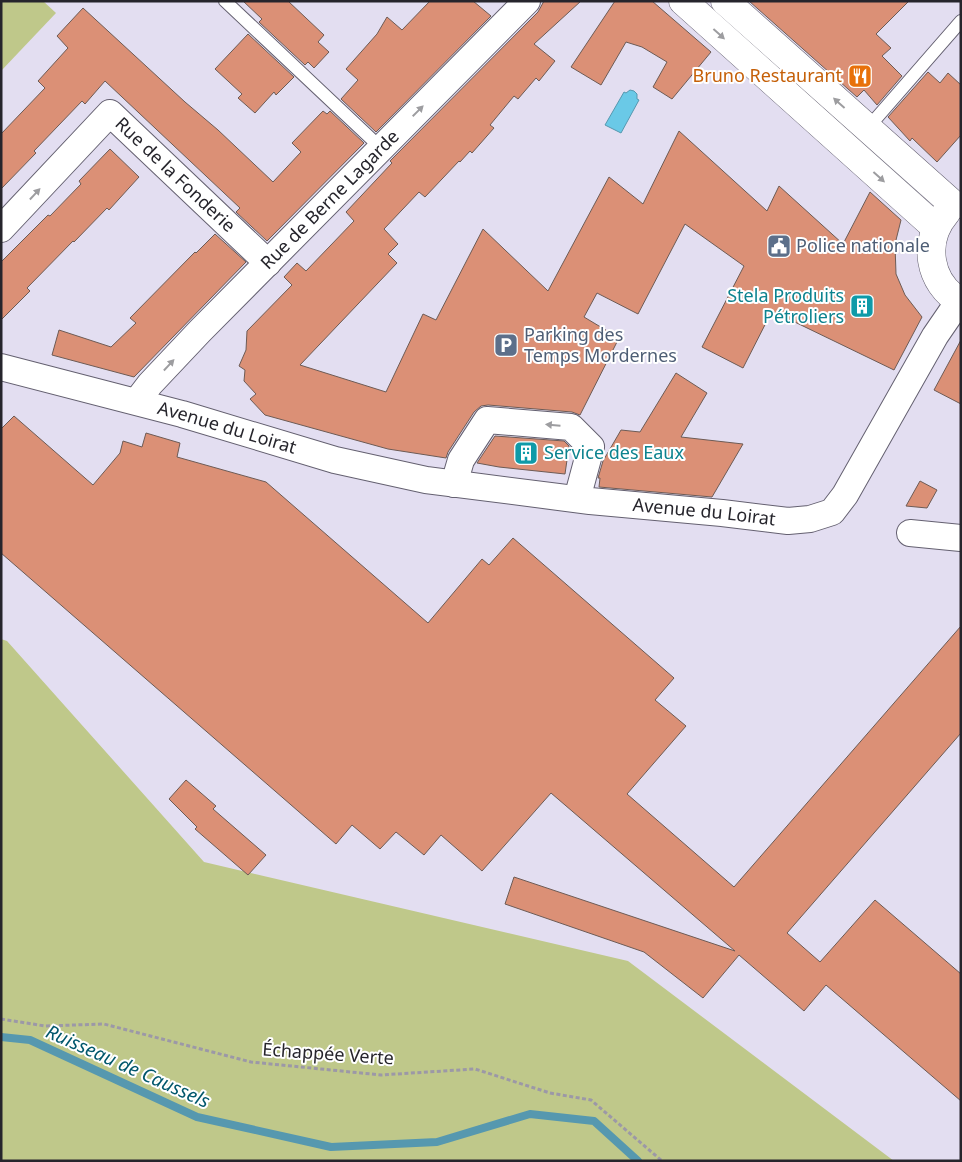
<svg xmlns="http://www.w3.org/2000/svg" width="962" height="1162" viewBox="0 0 962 1162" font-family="'Noto Sans',sans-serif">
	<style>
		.green { fill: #bfc88a }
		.water { fill: #6ac9e7; stroke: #5698af }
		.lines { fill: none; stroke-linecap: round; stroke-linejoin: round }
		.stream { stroke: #5698af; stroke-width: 8 }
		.building { fill: #db9076; stroke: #6d5b55 }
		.lane-casing { stroke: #646070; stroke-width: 14 }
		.street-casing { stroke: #646070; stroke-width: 28 }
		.primary-casing { stroke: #646070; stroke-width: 29 }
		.path { stroke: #9c98a7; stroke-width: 3; stroke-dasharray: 4 2.5; stroke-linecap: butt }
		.lane { stroke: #fff; stroke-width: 12 }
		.street { stroke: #fff; stroke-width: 26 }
		.primary { stroke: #fff; stroke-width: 28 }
		.oneway { fill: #9d9da0 }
		.labels { text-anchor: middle; stroke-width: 4; stroke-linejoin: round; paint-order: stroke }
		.food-label { font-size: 18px; fill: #c56008; stroke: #fff; text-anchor: end }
		.street-label { font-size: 18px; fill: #26252c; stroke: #fff }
		.service-label { font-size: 18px; fill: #4e5e75; stroke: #fff; text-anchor: start }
		.culture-label { font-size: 18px; fill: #0d838f; stroke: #fff; text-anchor: end }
		.water-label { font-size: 19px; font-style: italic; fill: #01576c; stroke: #fff }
	</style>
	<rect width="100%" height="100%" fill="#e3def1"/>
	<g class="green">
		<path d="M1,1h42l13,12 -55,58z"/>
		<path d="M1,639l6,2 197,221 424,99 266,200h-893z"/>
	</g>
	<path class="water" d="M630,90l4,1 3,3v5l2,1 -18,33 -16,-8 19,-33 2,1z"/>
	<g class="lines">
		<path class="stream" d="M1,1037l29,3 167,77 134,30 106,-5 93,-28 64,7 44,40"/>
	</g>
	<g class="building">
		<path d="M243,1h45l36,34 -6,7 11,10 -15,16 -6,-6 -3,3 -46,-43 3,-3z"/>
		<path d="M430,1h43l18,15 -115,116 -35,-33 17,-19 -12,-11 31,-35 10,-17 15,13z"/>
		<path d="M544,1h37l-47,43 21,17 -16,20 -3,-3 -18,21 -4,-3 -24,29 4,3 -22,25 -2,-2 -10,11 -1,-1 -34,36 -6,-5 -35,37 14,15 -10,10 9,9 -97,102 86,27 37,-78 13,6 47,-91 65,62 61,-114 34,27 36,-73 88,80 12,-25 64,58 27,-52 31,28 -6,24 1,30 9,21 17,22 -28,53 -122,-59 -29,57 -41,-21 42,-81 -59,-42 -47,90 -41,-21 -13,24 35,21 -39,77 -8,-3 -84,-7 -7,1 -7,6 -26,40 -2,6 -58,-9 -123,-34 -15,-16 6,-5 -12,-13 1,-11 -6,-4 7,-16 1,-19 45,-46 -8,-8 13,-14 9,8 48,-50 -8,-9 46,-49 -2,-2 148,-149z"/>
		<path d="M615,1h37l59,51 -39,47 -19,-12 14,-25 -25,-15 -16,-5 -25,43 -30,-18z"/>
		<path d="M749,1h160l-33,33 15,14 -9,8 20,20 -25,29 -13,-15 -7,7z"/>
		<path d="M83,8l102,94 33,28 55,52 28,-30 -9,-9 31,-32 4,3 3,-3 34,32 -97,98 -31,-29 4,-4 -135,-127 -20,23 -3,-3 -48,50 2,2 -35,36v-55l44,-46 -7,-7 30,-33 -11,-12z"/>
		<path d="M248,34l46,43 -18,18 -2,-3 -19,21 -17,-15 4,-4 -27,-25z"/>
		<path d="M928,72l12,11 8,-10 13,12v50l-24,27 -25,-24 -2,3 -22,-24z"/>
		<path d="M110,149l29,28 -30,33 -2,-2 -33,34 -1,-1 -46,47 3,3 -29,29v-58l47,-47 2,1 31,-32 -2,-3z"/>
		<path d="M215,234l31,28 -112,115 -82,-22 7,-25 52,17 25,-24 -6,-5 65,-66 1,1z"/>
		<path d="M961,340v64l-27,-14z"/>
		<path d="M676,373l31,20 -26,44 62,7 -31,53 -113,-10 1,-9h-2l5,-17 18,-31 19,2z"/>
		<path d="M14,416l79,69 27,-32 3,-12 19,6 4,-14 34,10 -3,14 89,25 162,141 54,-64 7,6 24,-27 161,140 -19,22 31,26 -59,68 107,93 227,-261v107l-174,200 33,29 55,-62 86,74v127l-135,-116 -22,26 -65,-56 -36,43 -59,-46 -139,-48 9,-27 221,74 -184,-158 -69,78 -41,-36 -17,20 -28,-23 -16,17 -28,-24 -16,19 -335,-291v-124z"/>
		<path d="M495,436l69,5 5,5 -4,28 -66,-7 -22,-4z"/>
		<path d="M920,481l17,9 -10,18 -21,-2z"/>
		<path d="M186,780l30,26 -3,3 53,46 -18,20 -53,-46 2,-2 -28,-28z"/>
	</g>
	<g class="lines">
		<g class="lane-casing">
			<g id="lane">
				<path d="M225,1l156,147"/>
				<path d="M866,130l95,-109"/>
			</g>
		</g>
		<g class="street-casing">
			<g id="street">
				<path id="s1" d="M1,229l109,-116 158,150"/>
				<path id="s2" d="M1,367l181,47 153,46 91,20 164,21 132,12 66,8 22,-2 22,-7 13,-17 90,-159 24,-35"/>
				<path id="s3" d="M137,401l13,-17 50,-53 327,-330"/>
				<path d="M454,484l7,-24 26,-40 84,7 20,20 -14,52"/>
				<path d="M910,533l51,5"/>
			</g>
		</g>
		<g class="primary-casing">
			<g id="primary">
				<path d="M683,1l252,226"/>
				<path d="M725,1l229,204"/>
				<path d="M946,213c-24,28 -18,70 15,89"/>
			</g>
		</g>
		<path class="path" d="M1,1019l44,7 59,-2 147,38 130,13 94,-6 75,24 41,7 71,61"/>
		<use href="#lane" class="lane"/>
		<use href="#street" class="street"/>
		<use href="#primary" class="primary"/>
	</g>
	<defs><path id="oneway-solid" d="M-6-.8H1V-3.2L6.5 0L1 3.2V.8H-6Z" transform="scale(1.25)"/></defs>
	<g class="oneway">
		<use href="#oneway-solid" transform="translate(719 34) rotate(42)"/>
		<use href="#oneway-solid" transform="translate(839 103) rotate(-138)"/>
		<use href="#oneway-solid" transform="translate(418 111) rotate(-45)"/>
		<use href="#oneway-solid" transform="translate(879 177) rotate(42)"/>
		<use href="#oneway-solid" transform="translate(35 194) rotate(-47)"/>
		<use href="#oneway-solid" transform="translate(169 365) rotate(-47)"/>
		<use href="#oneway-solid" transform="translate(553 425) rotate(-175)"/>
	</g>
	<defs>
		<g id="restaurant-square" transform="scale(1.25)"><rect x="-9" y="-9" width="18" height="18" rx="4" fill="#e8710a" stroke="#fff"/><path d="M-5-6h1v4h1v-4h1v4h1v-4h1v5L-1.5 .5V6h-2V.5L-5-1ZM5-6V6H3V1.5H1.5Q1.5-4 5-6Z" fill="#fff"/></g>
		<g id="civic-square" transform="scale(1.25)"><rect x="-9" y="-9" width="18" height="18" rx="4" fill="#5c6f8a" stroke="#fff"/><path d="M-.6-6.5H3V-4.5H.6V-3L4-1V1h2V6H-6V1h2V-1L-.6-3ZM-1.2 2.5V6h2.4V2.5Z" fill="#fff"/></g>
		<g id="building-square" transform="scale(1.25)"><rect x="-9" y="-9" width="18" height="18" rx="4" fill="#0f9aa8" stroke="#fff"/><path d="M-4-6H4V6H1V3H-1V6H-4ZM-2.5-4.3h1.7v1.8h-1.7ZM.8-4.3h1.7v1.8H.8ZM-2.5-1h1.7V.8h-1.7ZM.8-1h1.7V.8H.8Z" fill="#fff"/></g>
		<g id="parking-square" transform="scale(1.25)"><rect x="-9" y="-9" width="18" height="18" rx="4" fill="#5c6f8a" stroke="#fff"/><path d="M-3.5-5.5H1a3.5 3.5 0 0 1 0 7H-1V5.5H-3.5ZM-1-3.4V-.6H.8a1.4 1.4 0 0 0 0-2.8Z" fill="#fff"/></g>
	</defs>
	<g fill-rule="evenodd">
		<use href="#restaurant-square" x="860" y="76"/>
		<use href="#civic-square" x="779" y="246"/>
		<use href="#building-square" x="862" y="306"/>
		<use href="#parking-square" x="506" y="345"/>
		<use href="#building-square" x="526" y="453"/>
	</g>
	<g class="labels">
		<g class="food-label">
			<text x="842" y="82">Bruno Restaurant</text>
		</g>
		<g class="street-label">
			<text dy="6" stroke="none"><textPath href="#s1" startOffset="249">Rue de la Fonderie</textPath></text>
			<text dy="6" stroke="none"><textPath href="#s3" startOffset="279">Rue de Berne Lagarde</textPath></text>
			<text dy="6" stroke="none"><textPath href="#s2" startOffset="234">Avenue du Loirat</textPath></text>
			<text dy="6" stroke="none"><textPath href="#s2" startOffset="720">Avenue du Loirat</textPath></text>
			<text transform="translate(328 1054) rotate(4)" y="6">Échappée Verte</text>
		</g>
		<g class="service-label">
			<text x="796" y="252">Police nationale</text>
			<text x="524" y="341">Parking des<tspan x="524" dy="21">Temps Mordernes</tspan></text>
		</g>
		<g class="culture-label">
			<text x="844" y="302">Stela Produits<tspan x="844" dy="21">Pétroliers</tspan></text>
			<text x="544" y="459" text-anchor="start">Service des Eaux</text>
		</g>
		<g class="water-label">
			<text transform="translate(128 1066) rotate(24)" y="7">Ruisseau de Caussels</text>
		</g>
	</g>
	<rect width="962" height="1162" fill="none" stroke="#26252c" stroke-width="5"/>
</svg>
